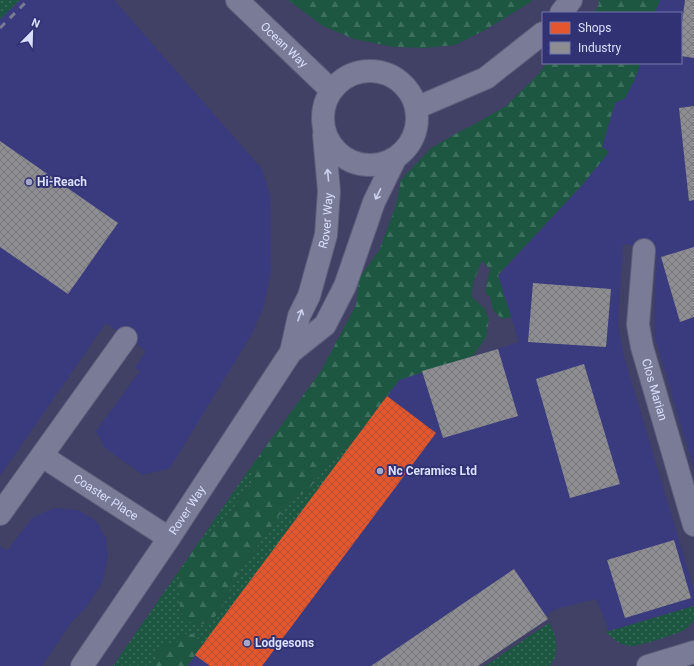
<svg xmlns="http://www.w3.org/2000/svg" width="694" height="666" viewBox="0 0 694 666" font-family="Roboto,sans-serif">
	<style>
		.built { fill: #3a3b7e }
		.grass { fill: url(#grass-dots) }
		.forest { fill: url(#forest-firs) }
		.shops { fill: url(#shops-cross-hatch) }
		.industry { fill: url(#industry-cross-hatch) }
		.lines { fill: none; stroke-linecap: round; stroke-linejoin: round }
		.street-casing { stroke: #5d5d7b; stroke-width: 24 }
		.secondary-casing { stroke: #5d5d7b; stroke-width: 24 }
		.street { stroke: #7a7c97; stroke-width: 22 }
		.secondary { stroke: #7a7c97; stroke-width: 22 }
		.rail { stroke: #7a7c96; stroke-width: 3; stroke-dasharray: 7 7; stroke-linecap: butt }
		.oneway { stroke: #ccd0ef }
		.poi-dot { fill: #a4a8c8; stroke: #313273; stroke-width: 1.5 }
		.labels { text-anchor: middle; stroke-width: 4; stroke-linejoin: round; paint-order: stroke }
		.street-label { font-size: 12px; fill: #dadffe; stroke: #313273 }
		.poi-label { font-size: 12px; font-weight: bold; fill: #dadffe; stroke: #313273; text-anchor: start }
	</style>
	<defs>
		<pattern id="grass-dots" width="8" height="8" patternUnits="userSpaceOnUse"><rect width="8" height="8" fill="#1d5741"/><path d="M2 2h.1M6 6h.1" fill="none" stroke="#3d6f5e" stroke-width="1.8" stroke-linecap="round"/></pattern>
		<pattern id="forest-firs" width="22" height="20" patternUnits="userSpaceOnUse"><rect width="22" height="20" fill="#1d5741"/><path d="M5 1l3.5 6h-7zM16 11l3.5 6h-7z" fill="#3d6f5e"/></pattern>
		<pattern id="shops-cross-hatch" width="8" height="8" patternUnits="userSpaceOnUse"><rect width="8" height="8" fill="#e4572e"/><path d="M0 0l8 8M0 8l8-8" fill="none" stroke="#b35137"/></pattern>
		<pattern id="industry-cross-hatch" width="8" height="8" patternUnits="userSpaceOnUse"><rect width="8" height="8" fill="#8d8d92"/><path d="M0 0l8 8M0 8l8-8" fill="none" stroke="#76777d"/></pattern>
	</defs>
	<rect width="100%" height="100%" fill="#404164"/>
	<g class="built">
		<path d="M0,0h114l148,169 8,26 1,76 -8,38 -12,26 -81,133 -27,7 -38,-27 -9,-17 44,-60 -5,-3 11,-17 -40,-28 -106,153z"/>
		<path d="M645,0h49v469l-39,-131 -1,-25 3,-57 -22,-10 -12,-2 -5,80 6,33 70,233v16l-85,25 -13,-32 -40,10 -10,7 2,3 -70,47h-290l211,-286 120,-38 -21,-66 85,-92 26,-33 -7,-4 25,-84h54v-50h-40z"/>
		<path d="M54,508l24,2 18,11 10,17 2,17 -5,26 -15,24 -17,18 -29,43h-42v-120l7,5 25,-33z"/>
	</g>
	<g class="grass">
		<path d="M0,0h20l-20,19z"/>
		<path d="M356,439l-156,210 -24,-5 -17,6 -7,16h-39l140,-202 -2,20 -28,38 -16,14 -7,4 -21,47 2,26 18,12 12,-4 9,-10 23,-48 12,-13 30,-43 14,-12 7,-3 37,-44z"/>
		<path d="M694,606c0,4 0,9 0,13 -1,4 -7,9 -10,11 -9,5 -42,15 -51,16 -12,0 -20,-7 -27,-14z"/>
		<path d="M549,623c8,13 11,30 1,43h-65z"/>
	</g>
	<g class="forest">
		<path d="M288,0h244l-3,3 -44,27 -30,15 -30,3 -31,-1 -40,-8 -31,-13z"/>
		<path d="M598,0h62l-5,13h-61l5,-9z"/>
		<path d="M547,63h94l-8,20 -8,15 -10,5 -13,44 7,5 -26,32 -85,91 13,42 -9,2 -9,-9 -3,-13 -5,-5 5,-23 -8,-8 -9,22 -1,14 12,11 5,11 -3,18 -13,19 -74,24 -43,59 -13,9 -37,44 -7,3 -14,12 -30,43 -12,13 -23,48 -9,10 -12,4 -12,-4 -6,-8 -2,-13v-13l3,-19 18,-28 7,-4 16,-14 28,-38 2,-20 68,-93 35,-66 3,-27 20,-27 17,-46 5,-25 29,-31 25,-15 20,-10 31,-18 32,-31z"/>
		<path d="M183,634h10l5,5 2,10 -13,17h-35l7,-16 9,-7 8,1z"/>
	</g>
	<path class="shops" d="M387,396l49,37 -174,233h-52l-15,-11z"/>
	<g class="industry">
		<path d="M685,0h9v58l-13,-2v-25z"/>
		<path d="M694,106v94l-5,1 -10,-93z"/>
		<path d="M0,141l118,82 -50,71 -68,-47z"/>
		<path d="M694,247v70l-14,5 -19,-65z"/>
		<path d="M533,283l78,6 -5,58 -78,-5z"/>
		<path d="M498,349l20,67 -75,22 -21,-67z"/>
		<path d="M584,364l36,120 -50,14 -34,-119z"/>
		<path d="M674,540l17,58 -66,20 -18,-58z"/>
		<path d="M514,569l34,50 -70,47h-107z"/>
	</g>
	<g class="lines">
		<g class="street-casing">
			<g id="street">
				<path id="s1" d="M644,250l-6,75 4,22 52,178"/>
				<path id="s2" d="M42,456l127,82"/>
				<path d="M0,514l126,-176"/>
				<path d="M648,666l46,-14"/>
			</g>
		</g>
		<g class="secondary-casing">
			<g id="secondary">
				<path id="s3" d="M237,0l94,90"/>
				<path d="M561,13l10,-13"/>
				<circle cx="370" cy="118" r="47"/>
				<path d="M416,108l70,-30 57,-45"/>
				<path id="s4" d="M291,352l8,-36 10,-20 17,-61 3,-44 -5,-56"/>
				<path id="s5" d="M82,666l87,-128 122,-186 34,-27 20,-39 29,-84 21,-43"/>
			</g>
		</g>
		<use href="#street" class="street"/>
		<use href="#secondary" class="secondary"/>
		<path class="rail" d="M0,28l28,-28"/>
	</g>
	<defs><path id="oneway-shaft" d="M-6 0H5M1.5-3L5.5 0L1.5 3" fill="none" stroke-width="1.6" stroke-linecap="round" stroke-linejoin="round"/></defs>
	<g class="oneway">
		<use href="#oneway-shaft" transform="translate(328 175) rotate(-95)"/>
		<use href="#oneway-shaft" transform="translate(378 194) rotate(116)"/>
		<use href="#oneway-shaft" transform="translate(300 315) rotate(-70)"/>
	</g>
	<g class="poi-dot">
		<circle cx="29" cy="182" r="4"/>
		<circle cx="380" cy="471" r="4"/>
		<circle cx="247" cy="643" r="4"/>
	</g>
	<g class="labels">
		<g class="street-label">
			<text dy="4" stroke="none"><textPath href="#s3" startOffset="65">Ocean Way</textPath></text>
			<text dy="4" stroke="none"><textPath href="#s4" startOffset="137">Rover Way</textPath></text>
			<text dy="4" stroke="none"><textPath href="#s1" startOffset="142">Clos Marian</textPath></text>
			<text dy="4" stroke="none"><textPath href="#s2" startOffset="76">Coaster Place</textPath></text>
			<text dy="4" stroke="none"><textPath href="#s5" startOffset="188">Rover Way</textPath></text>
		</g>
		<g class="poi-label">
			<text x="37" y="186">Hi-Reach</text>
			<text x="388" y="475">Nc Ceramics Ltd</text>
			<text x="255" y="647">Lodgesons</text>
		</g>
	</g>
	<rect x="542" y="12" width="140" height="52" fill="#313273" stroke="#7577ab"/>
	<rect x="550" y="22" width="20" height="12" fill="#e4572e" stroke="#7577ab"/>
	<text x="578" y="32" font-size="12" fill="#dadffe">Shops</text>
	<rect x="550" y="42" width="20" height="12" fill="#8d8d92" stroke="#7577ab"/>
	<text x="578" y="52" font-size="12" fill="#dadffe">Industry</text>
	<g transform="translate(32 32) rotate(23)" stroke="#313273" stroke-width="3" paint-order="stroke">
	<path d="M0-3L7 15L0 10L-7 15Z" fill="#dadffe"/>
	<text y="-6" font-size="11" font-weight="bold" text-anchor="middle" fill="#dadffe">N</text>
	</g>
</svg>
